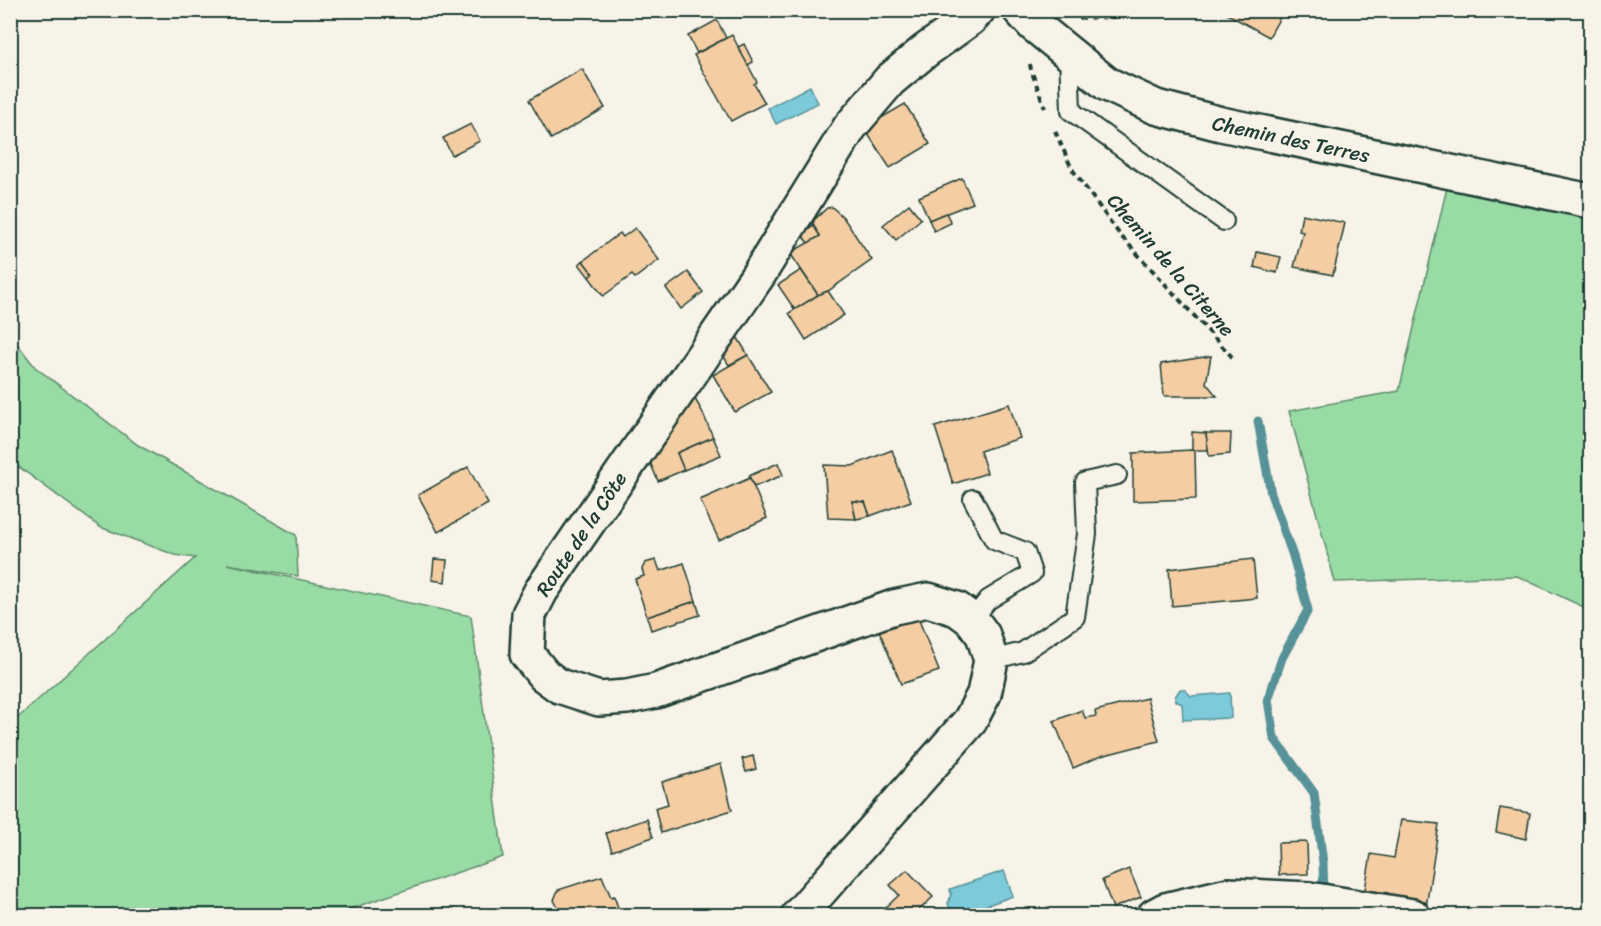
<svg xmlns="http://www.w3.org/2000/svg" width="1601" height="926" viewBox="0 0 1601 926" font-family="Sriracha,sans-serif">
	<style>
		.green { fill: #99dba5; stroke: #5c8c6c; stroke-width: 1.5 }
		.water { fill: #7ccada; stroke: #579298; stroke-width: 1.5 }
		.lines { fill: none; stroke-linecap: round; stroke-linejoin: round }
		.stream { stroke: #579298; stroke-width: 9 }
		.building { fill: #f4cda3; stroke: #1f3d34; stroke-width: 1.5 }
		.lane-casing { stroke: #1f3d34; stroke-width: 22 }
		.street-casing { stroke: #1f3d34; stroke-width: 38 }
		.secondary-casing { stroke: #1f3d34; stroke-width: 38 }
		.path { stroke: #1f3d34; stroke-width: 4; stroke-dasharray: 6 4.5; stroke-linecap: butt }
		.lane { stroke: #f7f3e8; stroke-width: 18 }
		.street { stroke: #f7f3e8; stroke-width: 33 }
		.secondary { stroke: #f7f3e8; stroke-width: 33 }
		.labels { text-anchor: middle; stroke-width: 6; stroke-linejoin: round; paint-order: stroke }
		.street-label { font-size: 20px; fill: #1f3d34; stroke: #f7f3e8 }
	</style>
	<rect width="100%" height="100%" fill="#f7f3e8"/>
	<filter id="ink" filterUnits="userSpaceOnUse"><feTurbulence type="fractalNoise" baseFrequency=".0167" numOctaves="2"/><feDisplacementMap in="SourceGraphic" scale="12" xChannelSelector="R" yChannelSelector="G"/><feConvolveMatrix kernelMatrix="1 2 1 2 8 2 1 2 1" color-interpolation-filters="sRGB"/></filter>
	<g filter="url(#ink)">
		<g class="green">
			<path d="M1448,183l142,21v406l-73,-34 -182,6 -46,-171 110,-20z"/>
			<path d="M11,336l24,31 103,78 158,90 2,41 -71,-12 244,52 32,241 -171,58h-321v-191l184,-166 -20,-3 -75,-28 -89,-66z"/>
		</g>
		<g class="water">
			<path d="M810,86l8,17 -42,21 -8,-16z"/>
			<path d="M1180,689l5,1 6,6 39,-3 1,25 -48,2 -1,-16 -6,-3 -1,-4z"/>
			<path d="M1004,871l9,25 -54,19 -3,-5 -7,-3 -1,-4 3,-8 -1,-6z"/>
		</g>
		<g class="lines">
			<path class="stream" d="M1258,421l13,73 22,62 15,54 -26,48 -14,42 6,38 40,55 9,70 1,33"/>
		</g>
		<g class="building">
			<path d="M1220,10h64l-15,27z"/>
			<path d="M717,20l9,18 -29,15 -9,-17z"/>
			<path d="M732,35l25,47 -3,2 11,19 -34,18 -37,-66z"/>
			<path d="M744,44l9,18 -5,3 -10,-18z"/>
			<path d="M582,69l23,39 -54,31 -22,-39z"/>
			<path d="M905,104l25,40 -40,24 -26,-40z"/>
			<path d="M471,124l9,17 -28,14 -9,-17z"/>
			<path d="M962,178l11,25 -44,17 -10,-23z"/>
			<path d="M909,204l12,15 -25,21 -13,-15z"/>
			<path d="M832,207l11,10 29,43 -44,31 -10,4 -28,-42 30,-17 -7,-11 1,-5 13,-12z"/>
			<path d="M946,213l5,10 -17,8 -5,-11z"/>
			<path d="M1302,214l43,9 -12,52 -39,-8 9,-35 -4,-1z"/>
			<path d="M813,225l7,11 -12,7 -6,-8z"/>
			<path d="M635,228l24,32 -24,18 -3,-3 -29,21 -14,-19 4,-3 -10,-13 37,-28 3,4z"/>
			<path d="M1257,252l24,5 -4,16 -23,-6z"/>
			<path d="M583,261l10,13 -4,3 -10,-13z"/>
			<path d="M801,270l17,25 -23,15 -17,-25z"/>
			<path d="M688,272l15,20 -22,17 -15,-21z"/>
			<path d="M828,291l16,24 -38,25 -17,-27 29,-18z"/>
			<path d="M736,335l12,20 -19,10 -8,-13z"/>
			<path d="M748,355l23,37 -36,20 -22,-37z"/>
			<path d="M1211,356l-5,27 11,13h-53l-3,-32z"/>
			<path d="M691,399h4l7,12 11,26 -36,16 7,17 -26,11 -11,-26 20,-28 11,-5 -2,-6z"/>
			<path d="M1009,404l11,34 -40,13 7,22 -34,11 -18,-57z"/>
			<path d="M1192,432l14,1 2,17h-16z"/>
			<path d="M1206,433h25l-1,21 -21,2z"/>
			<path d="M713,437l8,18 -37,15 -7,-17z"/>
			<path d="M892,450l19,51 -41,15 -5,-14 -13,-1 4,18 -28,-1 -4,-53 28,1z"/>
			<path d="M1192,450l3,1 1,48 -63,2v-48z"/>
			<path d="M778,463l5,12 -29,12 -5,-11z"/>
			<path d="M468,467l20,37 -50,28 -20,-37z"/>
			<path d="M750,478l17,40 -48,22 -19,-40z"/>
			<path d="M852,501l13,1 5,14 -14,3z"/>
			<path d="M434,559l13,1 -2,22 -13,-2z"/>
			<path d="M1253,559l4,39 -85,8 -3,-37z"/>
			<path d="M656,560l4,11 24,-8 12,38 -49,16 -12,-38 9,-3 -2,-7 3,-6z"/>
			<path d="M696,601l4,14 -49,15 -4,-13z"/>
			<path d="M917,615l22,56 -38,13 -23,-56z"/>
			<path d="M1147,698l12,43 -58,15 -28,12 -19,-47 28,-11 3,8 11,-2 -1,-5z"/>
			<path d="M753,756l3,13 -10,3 -4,-13z"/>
			<path d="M721,764l11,46 -71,23 -6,-25 13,-4 -6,-22z"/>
			<path d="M1500,808l30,5 -4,26 -30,-7z"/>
			<path d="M647,819l6,18 -41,14 -6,-18z"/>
			<path d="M1401,820l38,4 -13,83 -40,-4 2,-10 -23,-3 6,-36 23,4z"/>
			<path d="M1307,842l1,32 -29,1 -1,-32z"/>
			<path d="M1129,869l12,28 -28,11 -11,-28z"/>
			<path d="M907,870l26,27 -17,16 3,3h-42l22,-21 -9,-10z"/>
			<path d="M602,876l9,21 3,-1 7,20 -60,-2 -7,-14 4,-10z"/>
		</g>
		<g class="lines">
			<g class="lane-casing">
				<g id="lane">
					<path d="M1069,53l2,58 153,110"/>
					<path d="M972,620l16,-20 44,-27 -7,-21 -31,-12 -21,-41"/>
					<path d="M991,660l32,-8 52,-35 12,-83 -2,-52 32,-7"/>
				</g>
			</g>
			<g class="street-casing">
				<g id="street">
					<path d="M1020,10l14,15 73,59 49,23 65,17 369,77"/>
					<path d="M1154,916l11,-6 63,-15 81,4 104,17"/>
				</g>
			</g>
			<g class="secondary-casing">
				<path id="secondary" d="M798,916l172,-195 14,-27 7,-34 -8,-25 -11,-15 -15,-11 -29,-9 -34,7 -238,84 -29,6 -28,2 -40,-13 -15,-11 -17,-21 2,-40 12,-23 218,-317 91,-147 40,-47 35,-29 46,-33 7,-8"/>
			</g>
			<g class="path">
				<path d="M1079,18l34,-1 17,-7"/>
				<path d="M10,33l9,-23"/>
				<path d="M1030,64l1,6 14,38"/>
				<path d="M1055,131l17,38 48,66 113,123"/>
			</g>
			<use href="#lane" class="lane"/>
			<use href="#street" class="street"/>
			<use href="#secondary" class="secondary"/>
		</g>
	</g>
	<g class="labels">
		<g class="street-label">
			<text transform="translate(1291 139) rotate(12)" y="7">Chemin des Terres</text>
			<text transform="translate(1171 265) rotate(49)" y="7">Chemin de la Citerne</text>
			<text transform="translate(581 534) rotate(-56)" y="7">Route de la Côte</text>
		</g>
	</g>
	<rect width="1601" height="926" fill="none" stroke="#f7f3e8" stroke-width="36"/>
	<rect x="18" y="18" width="1565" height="890" fill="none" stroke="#1f3d34" stroke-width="2" filter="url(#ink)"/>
</svg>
